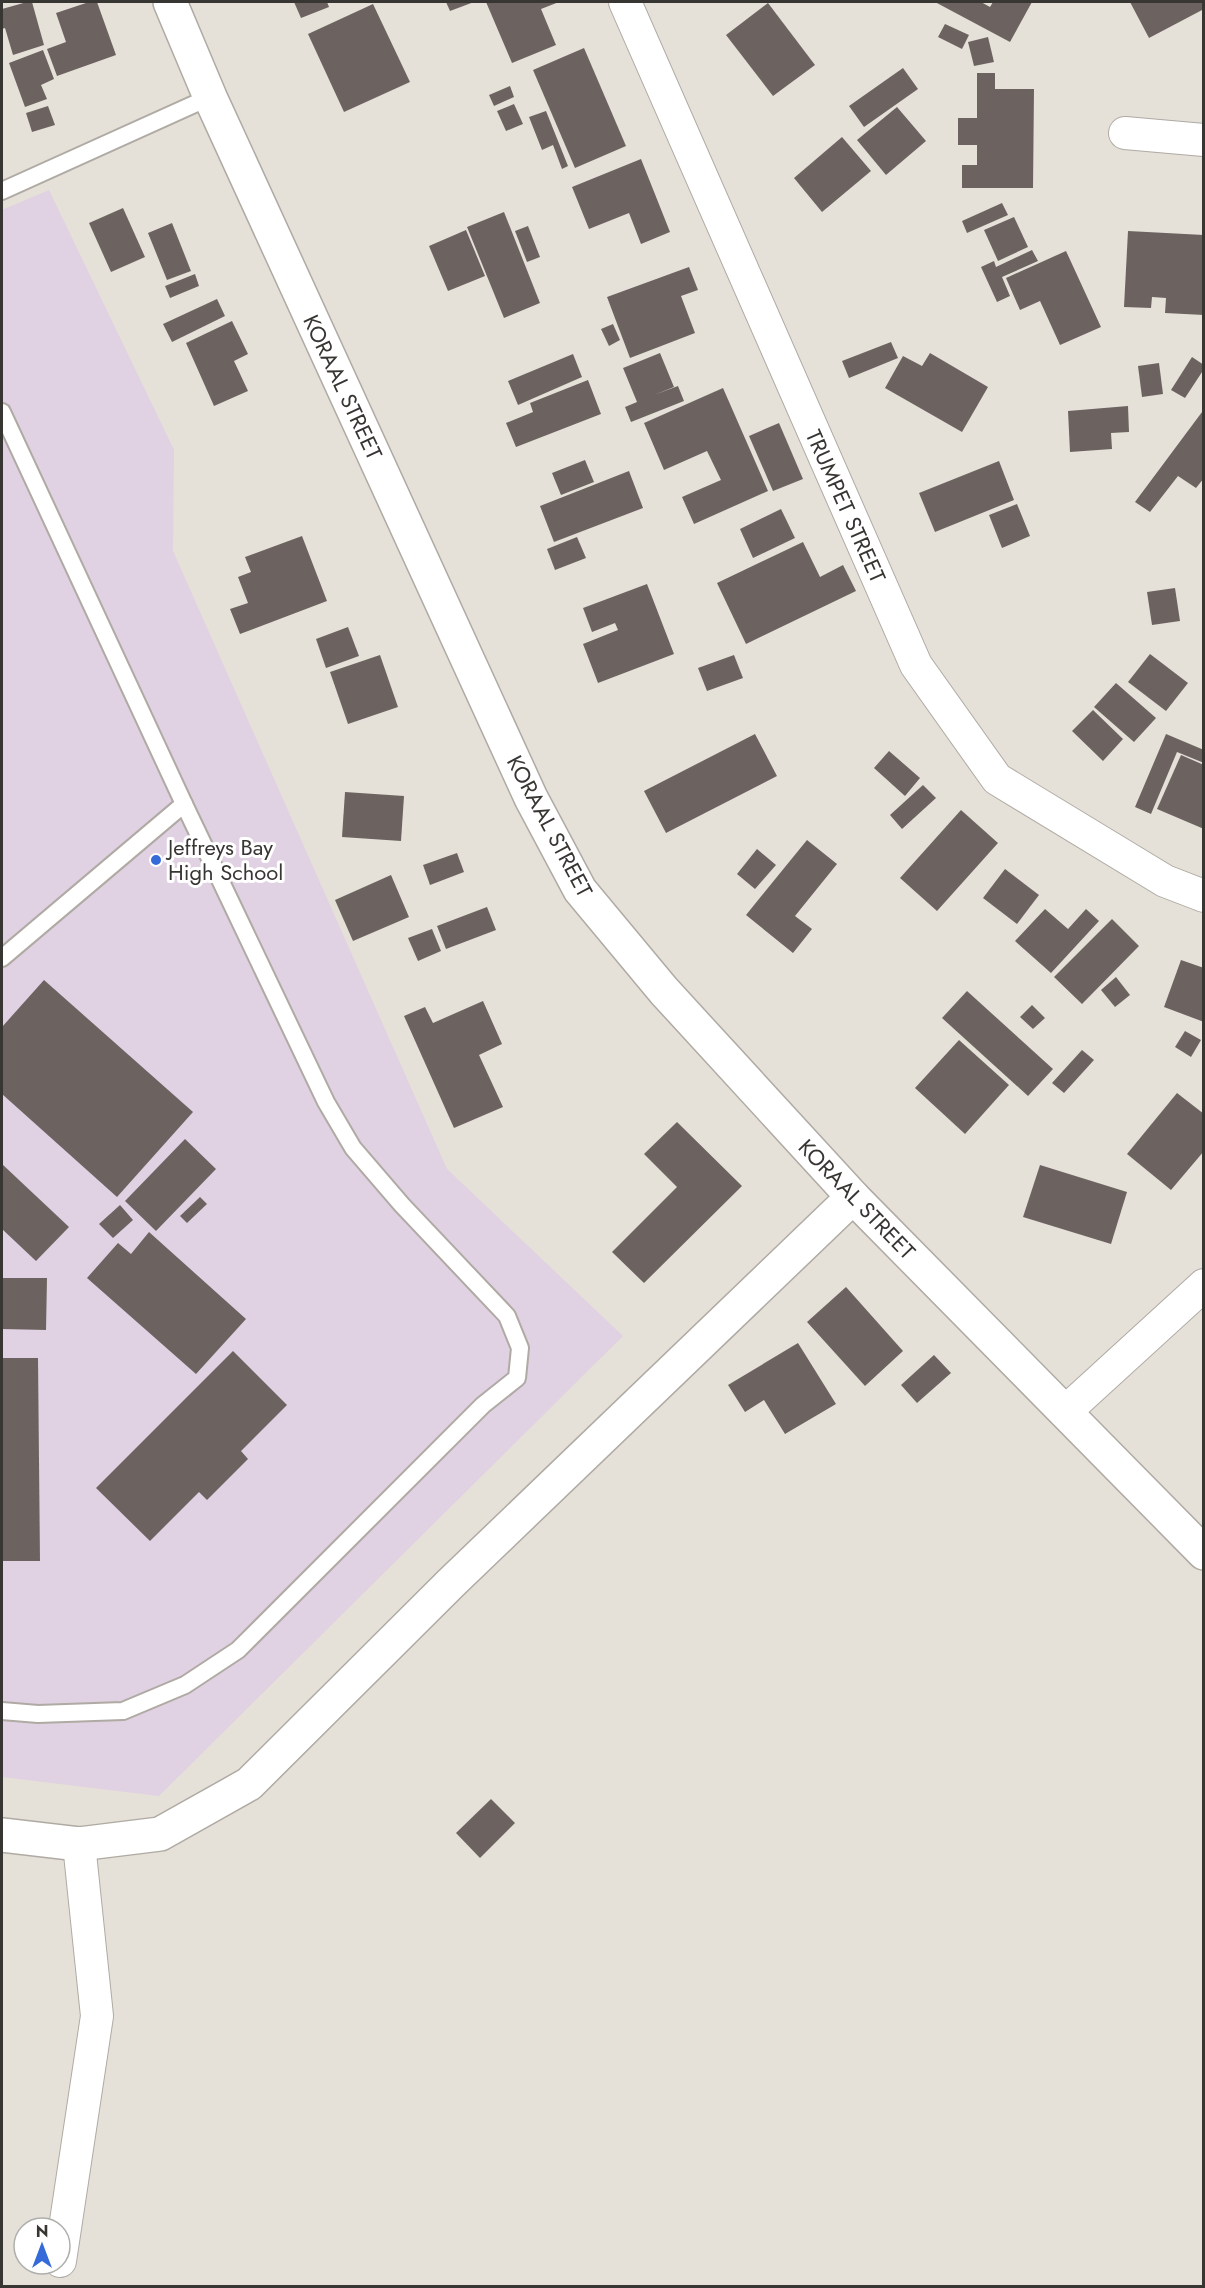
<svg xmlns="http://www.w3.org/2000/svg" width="1205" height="2288" viewBox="0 0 1205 2288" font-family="Jost,sans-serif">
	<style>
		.education { fill: #e0d1e3 }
		.building { fill: #6c6361 }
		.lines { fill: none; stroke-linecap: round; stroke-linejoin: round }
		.service-casing { stroke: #afaaa3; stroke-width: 20 }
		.minor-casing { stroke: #afaaa3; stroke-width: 34 }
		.tertiary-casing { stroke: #afaaa3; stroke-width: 36 }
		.service { stroke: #fff; stroke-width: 16 }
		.minor { stroke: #fff; stroke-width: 32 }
		.tertiary { stroke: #fff; stroke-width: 33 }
		.poi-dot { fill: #356ad9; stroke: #fff; stroke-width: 2 }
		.labels { text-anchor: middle; stroke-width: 6; stroke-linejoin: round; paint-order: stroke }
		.street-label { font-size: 22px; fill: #383633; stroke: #fff }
		.poi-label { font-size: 22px; fill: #383633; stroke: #fff; text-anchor: start }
	</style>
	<rect width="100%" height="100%" fill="#e5e0d8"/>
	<path class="education" d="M49,190l125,260 -1,101 274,618 176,167 -464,460 -157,-19v-1567z"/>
	<g class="building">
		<path d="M27,2h5l12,43 -31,10 -8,-27 -3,1v-20z"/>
		<path d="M89,2h8l19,53 -59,21 -10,-27 19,-7 -10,-29z"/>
		<path d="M294,2h33l2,5 -28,11z"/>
		<path d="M446,2h28l-24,9z"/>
		<path d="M486,2h73l-18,7 15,36 -44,18z"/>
		<path d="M935,2h46l9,5 3,-5h39l-22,40z"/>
		<path d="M1130,2h74v7l-55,29z"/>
		<path d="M768,3l47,62 -42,31 -47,-61z"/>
		<path d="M373,4l37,78 -66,30 -36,-78z"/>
		<path d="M945,24l24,11 -7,14 -24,-12z"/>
		<path d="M988,37l6,25 -20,4 -6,-24z"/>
		<path d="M584,48l42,98 -51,22 -42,-98z"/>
		<path d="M43,50l11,29 -13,6 6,14 -22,8 -16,-44z"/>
		<path d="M903,68l15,21 -54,38 -15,-21z"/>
		<path d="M977,73h18v16h39l-1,99h-71v-23h15v-20h-19v-27h19z"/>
		<path d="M510,86l4,11 -20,9 -5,-11z"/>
		<path d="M514,104l9,20 -17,7 -9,-20z"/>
		<path d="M48,106l7,19 -23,7 -6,-19z"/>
		<path d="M897,107l29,34 -40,34 -29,-35z"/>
		<path d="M546,111l22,55 -6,3 -9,-24 -11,5 -13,-33z"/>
		<path d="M842,137l29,34 -49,41 -28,-34z"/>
		<path d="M641,159l29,73 -29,12 -12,-31 -40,16 -17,-42z"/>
		<path d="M1002,203l6,12 -41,18 -5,-12z"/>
		<path d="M123,208l22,49 -34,15 -22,-49z"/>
		<path d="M504,212l36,91 -36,15 -37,-91z"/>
		<path d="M1014,217l14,30 -30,14 -14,-31z"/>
		<path d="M172,223l19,48 -24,9 -19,-47z"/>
		<path d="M528,226l12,31 -13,5 -12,-31z"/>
		<path d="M466,230l19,46 -37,15 -19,-45z"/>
		<path d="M1128,231l76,4v80l-39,-2 1,-15 -14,-1 -1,11 -27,-1z"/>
		<path d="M1032,250l6,11 -36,16 8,19 -13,6 -16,-35 13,-6 2,6z"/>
		<path d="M1066,251l35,76 -41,18 -20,-44 -20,9 -14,-32z"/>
		<path d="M689,267l9,23 -17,6 14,37 -65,25 -23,-61z"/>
		<path d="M195,274l4,12 -29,12 -5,-12z"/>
		<path d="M217,299l8,17 -53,26 -9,-18z"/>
		<path d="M232,321l16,33 -14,7 14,30 -34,15 -28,-63z"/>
		<path d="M613,324l7,16 -11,6 -8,-17z"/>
		<path d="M891,342l7,16 -49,20 -7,-17z"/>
		<path d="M660,353l14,34 -20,8 24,-9 6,15 -53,21 -6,-15 12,-5 -14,-34z"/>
		<path d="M930,353l58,34 -26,45 -77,-44 18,-32 19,10z"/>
		<path d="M573,354l9,23 -64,28 -10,-24z"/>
		<path d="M1192,357l12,8v4l-19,29 -14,-8z"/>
		<path d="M1159,363l4,31 -21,3 -4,-31z"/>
		<path d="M588,380l13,34 -85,33 -10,-24 27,-11 -3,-9z"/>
		<path d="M723,388l45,103 -74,33 -12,-27 39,-17 -14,-29 -43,19 -20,-47z"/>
		<path d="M1128,406l1,26 -18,1 1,16 -42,3 -2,-41z"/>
		<path d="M1202,412l2,1v65l-8,10 -18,-12 -28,36 -15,-10z"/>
		<path d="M779,423l24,56 -30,12 -24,-55z"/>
		<path d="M585,460l9,22 -33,13 -9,-22z"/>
		<path d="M999,461l15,39 -79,32 -16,-39z"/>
		<path d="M629,471l14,37 -89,34 -14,-36z"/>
		<path d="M1017,504l13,32 -28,12 -13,-33z"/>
		<path d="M781,509l14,29 -42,20 -13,-29z"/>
		<path d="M302,536l25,65 -87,33 -10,-25 18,-6 -10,-26 13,-5 -6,-15z"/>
		<path d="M577,537l9,21 -31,12 -8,-21z"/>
		<path d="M803,542l17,35 23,-12 13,26 -110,53 -29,-61z"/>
		<path d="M647,584l27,70 -76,29 -15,-39 35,-14 -3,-7 -23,9 -9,-24z"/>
		<path d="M1175,588l5,33 -28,4 -5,-33z"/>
		<path d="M348,627l11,29 -33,12 -10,-29z"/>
		<path d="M1150,654l38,29 -22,28 -38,-29z"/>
		<path d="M380,655l18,52 -50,17 -18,-52z"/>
		<path d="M734,655l9,23 -36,13 -9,-23z"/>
		<path d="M1116,683l40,35 -22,24 -40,-35z"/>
		<path d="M1093,710l30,29 -20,22 -31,-30z"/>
		<path d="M755,734l22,42 -111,57 -22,-42z"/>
		<path d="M1166,734l38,16v13l-27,-11 -26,62 -16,-7z"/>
		<path d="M889,751l31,27 -15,18 -31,-28z"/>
		<path d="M1181,755l23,10v64l-47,-20z"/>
		<path d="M923,785l13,13 -34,31 -12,-14z"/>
		<path d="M345,792l59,4 -3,45 -59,-4z"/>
		<path d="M961,810l37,33 -61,68 -37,-33z"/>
		<path d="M807,840l30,24 -42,52 17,13 -19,24 -47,-38z"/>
		<path d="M757,849l19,16 -21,24 -18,-15z"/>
		<path d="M457,853l7,19 -34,13 -7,-20z"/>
		<path d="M1005,869l34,26 -22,29 -34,-26z"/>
		<path d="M391,875l18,42 -56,24 -18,-41z"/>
		<path d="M487,907l9,23 -50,19 -9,-23z"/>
		<path d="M1045,909l23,20 18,-20 13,12 -48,52 -36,-32z"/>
		<path d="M1112,919l27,27 -57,58 -28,-27z"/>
		<path d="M432,929l9,22 -23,10 -10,-23z"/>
		<path d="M1181,960l23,8v54l-40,-15z"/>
		<path d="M1116,977l14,18 -15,12 -14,-17z"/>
		<path d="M44,980l149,132 -76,85 -115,-103v-67z"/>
		<path d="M967,991l86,78 -25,27 -86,-78z"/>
		<path d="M483,1001l19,43 -23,11 24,52 -49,21 -50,-112 21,-9 8,16z"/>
		<path d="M1032,1005l13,13 -12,11 -13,-12z"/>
		<path d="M1185,1031l16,9 -10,17 -16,-10z"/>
		<path d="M959,1040l50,45 -44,49 -50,-46z"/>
		<path d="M1082,1050l12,10 -30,33 -12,-10z"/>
		<path d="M1177,1093l27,21v37l-33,39 -44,-36z"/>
		<path d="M677,1122l65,64 -98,97 -32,-31 65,-65 -33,-33z"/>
		<path d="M185,1139l31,30 -60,62 -31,-30z"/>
		<path d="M2,1164l67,63 -33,34 -34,-32z"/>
		<path d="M1040,1165l87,27 -16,52 -88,-27z"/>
		<path d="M200,1197l7,7 -20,19 -7,-7z"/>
		<path d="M120,1205l13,15 -20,18 -14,-14z"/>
		<path d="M149,1232l97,87 -50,55 -109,-96 31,-35 13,11z"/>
		<path d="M2,1278h45l-1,52 -44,-1z"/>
		<path d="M846,1287l57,64 -38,35 -58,-64z"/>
		<path d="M798,1343l38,61 -51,30 -21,-34 -19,12 -17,-27z"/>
		<path d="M233,1351l54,54 -46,46 7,8 -41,41 -8,-8 -49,49 -54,-53z"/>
		<path d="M934,1355l17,18 -34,30 -16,-18z"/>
		<path d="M2,1358h36l2,203h-38z"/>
		<path d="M491,1799l24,24 -35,35 -24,-25z"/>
	</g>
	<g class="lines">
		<g class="service-casing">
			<g id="service">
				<path d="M2,191l208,-94"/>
				<path d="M2,412l182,392 142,298 27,46 49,57 105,111 13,32 -3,30 -34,27 -245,245 -53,35 -62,26 -85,3 -36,-3"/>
				<path d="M2,958l182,-154"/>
			</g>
		</g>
		<g class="minor-casing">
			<g id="minor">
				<path d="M625,2l291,663 81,114 168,102 39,15"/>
				<path d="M1125,133l79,7"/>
				<path d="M1065,1412l139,-127"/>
				<path d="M60,2261l37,-245 -18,-172"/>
			</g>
		</g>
		<g class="tertiary-casing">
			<g id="tertiary">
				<path d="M170,2l40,95 321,701 49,92 84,101 189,206 351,356"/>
				<path d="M2,1835l77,9 81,-10 89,-50 202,-201 402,-386"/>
			</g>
		</g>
		<use href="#service" class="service"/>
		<use href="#minor" class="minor"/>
		<use href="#tertiary" class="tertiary"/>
	</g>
	<circle class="poi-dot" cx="156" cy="860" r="6"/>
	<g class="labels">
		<g class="street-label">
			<text transform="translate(343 387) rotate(65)" y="8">KORAAL STREET</text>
			<text transform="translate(846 506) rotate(66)" y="8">TRUMPET STREET</text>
			<text transform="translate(550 826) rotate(62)" y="8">KORAAL STREET</text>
			<text transform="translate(857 1199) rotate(46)" y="8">KORAAL STREET</text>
		</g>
		<g class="poi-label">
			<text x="168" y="855">Jeffreys Bay<tspan x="168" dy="25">High School</tspan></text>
		</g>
	</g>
	<rect width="1205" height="2288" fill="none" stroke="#383633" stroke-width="6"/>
	<g transform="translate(42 2246)"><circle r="28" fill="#ffffff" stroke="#afafad" stroke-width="1.5"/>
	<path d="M0-4.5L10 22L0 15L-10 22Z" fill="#356ad9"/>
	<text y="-9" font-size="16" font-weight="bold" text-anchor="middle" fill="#383633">N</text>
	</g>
</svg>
